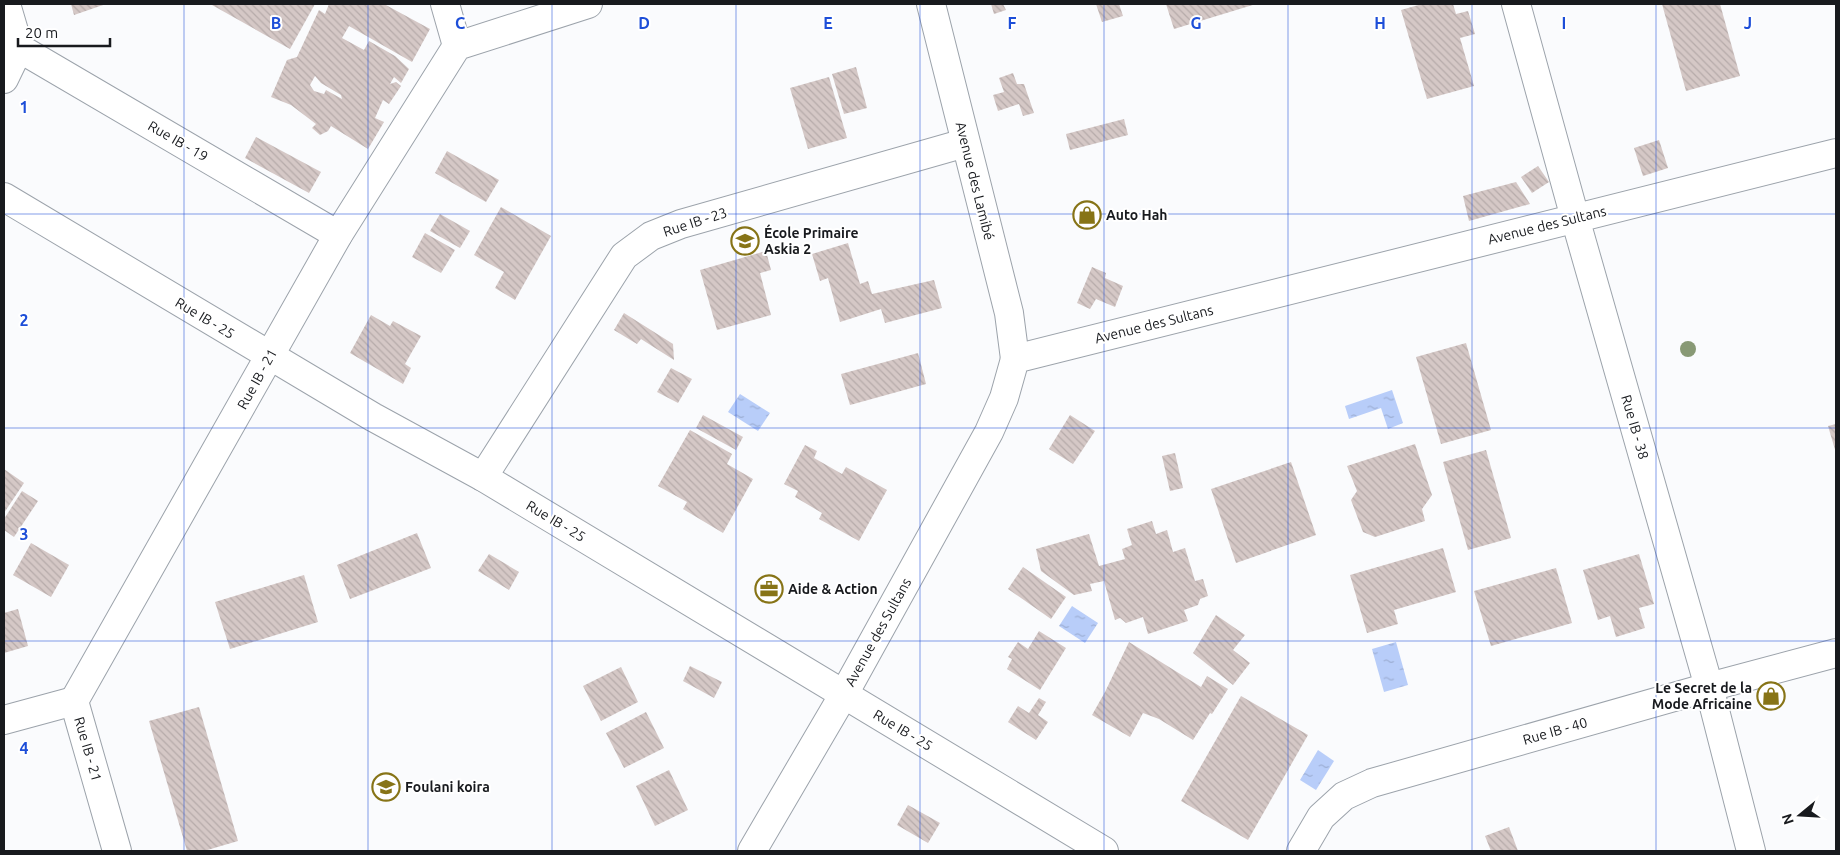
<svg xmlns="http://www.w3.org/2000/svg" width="1840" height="855" viewBox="0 0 1840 855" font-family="Ubuntu,sans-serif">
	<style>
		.water { fill: url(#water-ripples) }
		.building { fill: url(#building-back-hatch); fill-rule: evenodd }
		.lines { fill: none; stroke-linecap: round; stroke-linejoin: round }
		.street-casing { stroke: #9ca3ab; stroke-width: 30 }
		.secondary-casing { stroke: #9ca3ab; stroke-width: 30 }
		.street { stroke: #fff; stroke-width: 28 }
		.secondary { stroke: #fff; stroke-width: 28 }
		.tree { fill: #889975 }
		.grid { fill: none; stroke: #1d4ed8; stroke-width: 1; stroke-opacity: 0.55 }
		.labels { text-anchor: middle; stroke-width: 4; stroke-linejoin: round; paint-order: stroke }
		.street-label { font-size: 14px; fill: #181a1e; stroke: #fff }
		.poi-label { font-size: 14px; font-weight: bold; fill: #181a1e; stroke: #fff; text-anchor: start }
		.grid-label { font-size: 16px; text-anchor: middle; font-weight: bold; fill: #1d4ed8; stroke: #fff; stroke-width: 4; stroke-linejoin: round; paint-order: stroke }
	</style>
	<defs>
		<pattern id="water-ripples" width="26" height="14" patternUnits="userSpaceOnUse" patternTransform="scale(1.25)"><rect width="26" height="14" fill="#b8cdf9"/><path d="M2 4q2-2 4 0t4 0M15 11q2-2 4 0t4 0" fill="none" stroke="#9dafd5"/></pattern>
		<pattern id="building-back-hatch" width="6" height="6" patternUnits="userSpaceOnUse" patternTransform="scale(1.25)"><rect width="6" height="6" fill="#d5c8c6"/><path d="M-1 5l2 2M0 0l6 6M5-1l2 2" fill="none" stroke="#b6abaa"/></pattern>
	</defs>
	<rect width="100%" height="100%" fill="#fafbfd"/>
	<g class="water">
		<path d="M1392,390l11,33 -15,6 -7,-21 -32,11 -4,-13z"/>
		<path d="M740,394l30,19 -12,18 -30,-19z"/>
		<path d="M1072,606l26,17 -13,20 -26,-17z"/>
		<path d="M1396,642l12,43 -24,7 -12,-43z"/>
		<path d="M1318,750l16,11 -18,29 -16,-10z"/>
	</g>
	<g class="building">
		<path d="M71,4h35l-32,11z"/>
		<path d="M213,4h102l-25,45 -78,-44z"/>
		<path d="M329,4h55l46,25 -18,33 -63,-36 -7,12 22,12 5,-9 26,15 14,13 -8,14 -7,-6 -4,7 6,-2 5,4 -12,18 -6,-4 -8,18 9,4 -16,27 -37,-23 -3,5 -8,4 -8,-7 4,-4 -25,-19 -20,-8 16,-37 10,-3 22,-47 6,4zM315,76l6,7 20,12 1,4 -16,-9 -2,4 -10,-3 -4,-6z"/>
		<path d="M991,4h12l3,6 -12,4z"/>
		<path d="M1096,4h23l4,12 -21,6z"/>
		<path d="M1166,4h90l-82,25z"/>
		<path d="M1422,4h31l3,10 12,-3 7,23 -15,4 14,48 -47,13 -26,-89z"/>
		<path d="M1662,4h58l20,72 -54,15z"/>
		<path d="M856,67l11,41 -23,6 -12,-40z"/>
		<path d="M1013,73l4,11h7l10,29 -11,3 -4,-12 -21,7 -5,-16 11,-3 -5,-14z"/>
		<path d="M829,77l18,61 -39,11 -18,-61z"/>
		<path d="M1124,119l4,16 -58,15 -4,-16z"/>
		<path d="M256,137l65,35 -12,21 -64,-35z"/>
		<path d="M1659,140l9,28 -25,8 -9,-28z"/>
		<path d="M447,151l52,29 -13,22 -51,-29z"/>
		<path d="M1538,166l11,16 -17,11 -11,-16z"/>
		<path d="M1516,182l14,22 -61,17 -6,-25z"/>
		<path d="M501,207l50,29 -36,64 -20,-12 9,-16 -30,-17z"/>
		<path d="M440,214l30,17 -10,17 -30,-17z"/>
		<path d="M425,233l30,17 -14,23 -29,-16z"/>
		<path d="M848,243l12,41 8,-3 4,13 62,-14 8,28 -57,15 -4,-14 -41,13 -12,-44 -8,3 -8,-27z"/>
		<path d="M766,251l5,19 -11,3 11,42 -54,15 -17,-60z"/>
		<path d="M1092,267l14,6 -1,5 18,8 -8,21 -19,-8 -6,10 -13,-6z"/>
		<path d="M624,313l49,31 1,16 -33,-21 -4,5 -23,-14z"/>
		<path d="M371,315l19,11 3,-5 28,15 -16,28 6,4 -8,16 -53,-31z"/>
		<path d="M1466,343l25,87 -50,14 -25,-87z"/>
		<path d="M918,353l8,31 -76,21 -9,-31z"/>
		<path d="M671,368l21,11 -14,24 -21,-11z"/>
		<path d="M703,415l40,22 -7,13 -40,-22z"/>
		<path d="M1070,415l25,16 -22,33 -24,-15z"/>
		<path d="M1836,424v29l-8,-27z"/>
		<path d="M690,430l42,24 -5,10 26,15 -30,54 -40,-24 4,-7 -29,-16z"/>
		<path d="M1415,444l17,51 -10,14 3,12 -50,16 -12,-5 -12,-32 6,-9 -10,-25z"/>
		<path d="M805,445l12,6 -3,7 28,16 4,-7 41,23 -28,51 -40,-22 3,-6 -27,-16 3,-6 -14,-7z"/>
		<path d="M1486,450l25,88 -43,12 -25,-88z"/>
		<path d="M1175,453l8,35 -13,3 -8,-35z"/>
		<path d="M1291,462l25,73 -80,28 -25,-74z"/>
		<path d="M4,469l20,14 -20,30z"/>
		<path d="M22,491l16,10 -24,36 -10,-7v-11z"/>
		<path d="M1152,521l4,13 11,-4 6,22 12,-4 10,33 8,-2 5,17 -8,3 -2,6 -14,5 4,11 -40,13 -5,-17 -17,6 -6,-5 -5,2 -11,-39 -14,3 2,7 -18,4 -33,-24 -5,-22 53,-15 10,32 26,-7 -3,-10 10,-4 -5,-16z"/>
		<path d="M417,533l14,35 -81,31 -13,-34z"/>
		<path d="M31,543l38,22 -18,32 -38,-22z"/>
		<path d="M1443,548l13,44 -62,18 4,14 -31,9 -17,-58z"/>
		<path d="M489,554l30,18 -10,18 -31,-19z"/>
		<path d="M1639,554l15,50 -15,4 6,20 -29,9 -6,-21 -12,4 -15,-50z"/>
		<path d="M1023,567l43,30 -15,22 -43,-30z"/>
		<path d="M1556,568l16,55 -81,23 -17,-55z"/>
		<path d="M304,575l14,47 -88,27 -15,-47z"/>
		<path d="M18,609l10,37 -24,7v-40z"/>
		<path d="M1216,615l29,20 -12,15 17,13 -17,22 -40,-32z"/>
		<path d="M1039,631l27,17 -26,42 -33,-21 5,-10 -4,-2 10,-15 10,7z"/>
		<path d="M1129,642l72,45 6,-11 21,13 -16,25 -2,-1 -17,27 -34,-21 -16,-6 -13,24 -38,-22 13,-23z"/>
		<path d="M690,666l32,16 -8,16 -31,-17z"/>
		<path d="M621,667l17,35 -37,19 -18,-35z"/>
		<path d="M1241,696l67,39 -60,105 -67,-39z"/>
		<path d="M1039,698l7,4 -8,13 10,7 -12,18 -28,-18 10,-16 11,7z"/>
		<path d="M199,707l39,134 -34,10h-17l-38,-130z"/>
		<path d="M646,712l18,36 -40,20 -18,-35z"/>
		<path d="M669,770l19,40 -33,16 -19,-40z"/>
		<path d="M908,805l32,18 -12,20 -31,-18z"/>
		<path d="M1509,827l9,24h-27l-6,-15z"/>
	</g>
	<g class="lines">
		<g class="street-casing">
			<g id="street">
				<path d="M445,4l12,42"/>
				<path d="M931,4l78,309 6,46"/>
				<path d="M1516,4l59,214 134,469 42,164"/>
				<path d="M19,48l319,187"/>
				<path d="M4,79l15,-31 -13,-44"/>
				<path d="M4,197l369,220 110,60 621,374"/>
				<path d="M483,477l141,-221 27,-20 30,-12 284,-81"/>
				<path d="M4,720l70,-19"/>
				<path d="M117,851l-43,-150 264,-466 119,-189 131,-42"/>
				<path d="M1301,851l20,-34 23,-21 28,-13 337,-96 127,-34"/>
			</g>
		</g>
		<g class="secondary-casing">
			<path id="secondary" d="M752,851l92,-157 145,-262 15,-34 11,-39 821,-206"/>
		</g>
		<use href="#street" class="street"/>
		<use href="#secondary" class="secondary"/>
	</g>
	<circle class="tree" cx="1688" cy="349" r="8"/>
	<path class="grid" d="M184,4v847M368,4v847M552,4v847M736,4v847M920,4v847M1104,4v847M1288,4v847M1472,4v847M1656,4v847M4,214h1832M4,428h1832M4,641h1832"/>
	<defs>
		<g id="shop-ring" transform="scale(1.4375)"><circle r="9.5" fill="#fff" stroke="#877417" stroke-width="1.5"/><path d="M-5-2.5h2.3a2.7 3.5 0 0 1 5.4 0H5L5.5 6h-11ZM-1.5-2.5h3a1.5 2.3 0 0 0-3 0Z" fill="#877417"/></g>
		<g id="school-ring" transform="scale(1.4375)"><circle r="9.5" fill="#fff" stroke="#877417" stroke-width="1.5"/><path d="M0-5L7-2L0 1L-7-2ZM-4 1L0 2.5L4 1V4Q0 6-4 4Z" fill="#877417"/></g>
		<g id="office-ring" transform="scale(1.4375)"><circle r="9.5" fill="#fff" stroke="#877417" stroke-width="1.5"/><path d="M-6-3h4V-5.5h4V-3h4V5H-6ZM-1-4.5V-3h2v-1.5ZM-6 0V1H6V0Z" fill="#877417"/></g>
	</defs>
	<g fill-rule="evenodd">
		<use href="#shop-ring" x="1087" y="215"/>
		<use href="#school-ring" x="745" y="241"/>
		<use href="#office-ring" x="769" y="589"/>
		<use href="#shop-ring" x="1771" y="696"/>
		<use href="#school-ring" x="386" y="787"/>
	</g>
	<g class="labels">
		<g class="street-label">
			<text transform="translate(178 141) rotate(30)" y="5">Rue IB - 19</text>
			<text transform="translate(975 181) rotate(76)" y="5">Avenue des Lamibé</text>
			<text transform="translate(695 222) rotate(-18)" y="5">Rue IB - 23</text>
			<text transform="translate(1547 225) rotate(-14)" y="5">Avenue des Sultans</text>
			<text transform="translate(205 318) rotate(31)" y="5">Rue IB - 25</text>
			<text transform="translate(1154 324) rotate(-14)" y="5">Avenue des Sultans</text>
			<text transform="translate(257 379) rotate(-61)" y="5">Rue IB - 21</text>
			<text transform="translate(1635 427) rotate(74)" y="5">Rue IB - 38</text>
			<text transform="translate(556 521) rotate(31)" y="5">Rue IB - 25</text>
			<text transform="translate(878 632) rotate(-61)" y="5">Avenue des Sultans</text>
			<text transform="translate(903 730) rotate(31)" y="5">Rue IB - 25</text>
			<text transform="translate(1555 731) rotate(-16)" y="5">Rue IB - 40</text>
			<text transform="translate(88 749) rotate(74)" y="5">Rue IB - 21</text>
		</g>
		<g class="poi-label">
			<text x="1106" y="220">Auto Hah</text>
			<text x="764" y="238">École Primaire<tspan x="764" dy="16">Askia 2</tspan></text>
			<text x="788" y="594">Aide &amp; Action</text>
			<text x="1752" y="693" text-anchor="end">Le Secret de la<tspan x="1752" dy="16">Mode Africaine</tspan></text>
			<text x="405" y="792">Foulani koira</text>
		</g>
	</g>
	<g class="grid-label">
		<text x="276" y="29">B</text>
		<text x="460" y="29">C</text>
		<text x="644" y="29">D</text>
		<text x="828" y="29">E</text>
		<text x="1012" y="29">F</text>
		<text x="1196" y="29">G</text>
		<text x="1380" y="29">H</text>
		<text x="1564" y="29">I</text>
		<text x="1748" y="29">J</text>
		<text x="24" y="113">1</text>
		<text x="24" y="326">2</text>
		<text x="24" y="540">3</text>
		<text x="24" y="754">4</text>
	</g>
	<rect width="1840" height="855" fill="none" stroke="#181a1e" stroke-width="10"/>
	<g transform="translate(1800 815) rotate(252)" stroke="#ffffff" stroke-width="4" paint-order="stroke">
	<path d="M0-4L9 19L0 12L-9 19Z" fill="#181a1e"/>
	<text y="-8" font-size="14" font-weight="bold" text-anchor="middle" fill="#181a1e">N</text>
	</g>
	<path d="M18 38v8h92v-8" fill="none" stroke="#181a1e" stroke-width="2.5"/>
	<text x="25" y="38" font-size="15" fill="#181a1e" stroke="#ffffff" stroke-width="4" paint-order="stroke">20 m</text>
</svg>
